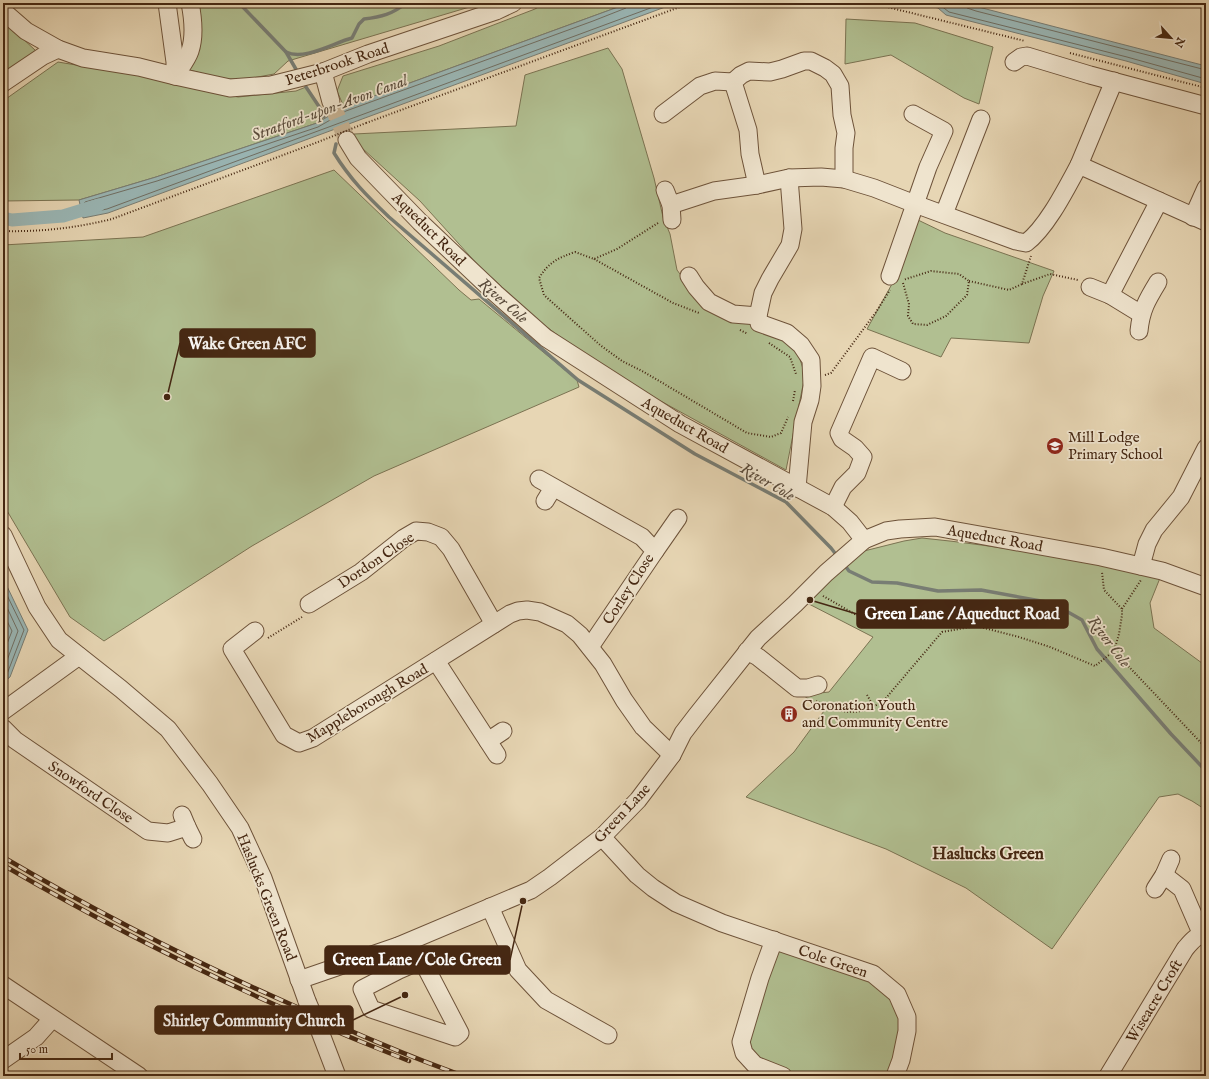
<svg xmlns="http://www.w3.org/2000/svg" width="1209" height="1079" viewBox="0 0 1209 1079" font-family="'IM FELL English',serif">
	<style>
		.green { fill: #b1bf91; stroke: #7b7352 }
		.water { fill: #9ab7b6; stroke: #787d74 }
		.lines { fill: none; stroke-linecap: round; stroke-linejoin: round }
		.shore { stroke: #706f64; stroke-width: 1 }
		.stream { stroke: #787d74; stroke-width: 3.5 }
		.canal { stroke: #9ab7b6; stroke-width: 13 }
		.minor-tunnel { stroke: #c7b394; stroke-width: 17; stroke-dasharray: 17 8; stroke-linecap: butt }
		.minor-casing { stroke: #6e533a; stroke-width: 19 }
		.path { stroke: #452712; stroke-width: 2; stroke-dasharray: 1 2; stroke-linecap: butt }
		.minor { stroke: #efe4ce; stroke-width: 17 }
		.rail-casing { stroke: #452712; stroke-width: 4.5 }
		.rail { stroke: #efe4ce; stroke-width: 3; stroke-dasharray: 9; stroke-linecap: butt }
		.minor-bridge-casing { stroke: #6e533a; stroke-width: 19; stroke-linecap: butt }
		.path-bridge { stroke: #452712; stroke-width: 2; stroke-dasharray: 1 2; stroke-linecap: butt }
		.minor-bridge { stroke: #efe4ce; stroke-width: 17 }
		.labels { text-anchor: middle; stroke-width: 3.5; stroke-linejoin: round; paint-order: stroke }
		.street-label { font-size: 15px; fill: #452712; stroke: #efe4ce }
		.poi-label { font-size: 15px; fill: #452712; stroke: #efe4ce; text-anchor: start }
		.water-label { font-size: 16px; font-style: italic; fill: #5a4b3b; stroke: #efe4ce }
		.quarter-label { font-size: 17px; font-weight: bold; fill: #452712; stroke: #efe4ce }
		.leader { fill: none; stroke: #452712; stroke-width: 1.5 }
		.callout-dot { fill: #452712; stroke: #efe4ce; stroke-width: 1.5 }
		.callout { fill: #452712; stroke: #452712; stroke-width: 1.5 }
		.callout-label { font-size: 16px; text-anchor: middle; font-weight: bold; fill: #fff }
	</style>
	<rect width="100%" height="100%" fill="#e7d6b4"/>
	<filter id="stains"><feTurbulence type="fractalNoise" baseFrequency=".005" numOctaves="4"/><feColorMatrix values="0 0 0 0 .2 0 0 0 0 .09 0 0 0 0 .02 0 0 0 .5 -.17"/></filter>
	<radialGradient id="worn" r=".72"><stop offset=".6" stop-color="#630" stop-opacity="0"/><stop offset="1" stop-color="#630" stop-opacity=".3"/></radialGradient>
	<g class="green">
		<path d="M188,3h295l-195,58 -14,13 -27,5h-25l-36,-10z"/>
		<path d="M545,3h84l-285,104 -7,-16 6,-15 96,-30 96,-37z"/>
		<path d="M846,19l69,4 78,24 -14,57 -15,-6 -73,-43 -46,9z"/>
		<path d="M3,20l33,31 -33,26z"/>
		<path d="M608,48l14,21 32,109 9,39 7,17 7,36 26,35 46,18 32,16 17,14 7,22 -19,95 -129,-71 -86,-54 -31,-23 -62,-57 -58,-64 -69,-63 3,-4 162,-8 9,-51z"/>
		<path d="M58,62l109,18 71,17 58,-6 10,-4 14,21 4,9 -7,6 -161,54 -77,23 -76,1v-100z"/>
		<path d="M334,170l125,120 12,10 8,-1 98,81 2,7 -205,89 -122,70 -148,95 -34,-24 -67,-113v-259l140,-8z"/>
		<path d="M918,220l27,13 109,38 -11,25 -14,47 -78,-5 -10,19 -74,-28 30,-54z"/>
		<path d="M922,538c80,8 160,22 238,40l-10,25 4,25 52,38v144l-14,-9 -14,-7 -19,3 -107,152 -86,-61 -80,-39 -140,-52 48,-45 30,-41 -21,-16 26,-3 44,-55 -66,-34 30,-31 27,-21 40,-10z"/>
		<path d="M774,940l99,34 34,43 -12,59h-112l-39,-23z"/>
	</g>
	<g class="water">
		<path d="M629,3h47l-568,210 -25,5 -4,-18 77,-23 161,-54 27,-16z"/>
		<path d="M899,3h64l243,63v18l-80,-23 -180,-46 -8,-7 -17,-4 -10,2z"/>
		<path d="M3,578l25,52 -18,47 -7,6z"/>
	</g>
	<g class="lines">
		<g class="shore">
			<path d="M629,3l-3,5 -33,13 -247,90 -28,16 -161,54 -72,21 -1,2 2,8 2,1 19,-4 557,-206"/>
			<path d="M934,3l6,2 9,7 178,45 79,22"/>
			<path d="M965,3l2,5 9,3 230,59"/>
			<path d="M3,587l21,43 -17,44 -4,4"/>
			<path d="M3,599l15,32 -15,40"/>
			<path d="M3,613l9,18 -9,23"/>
		</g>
		<g class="stream">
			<path d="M239,3l47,49 11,19"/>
			<path d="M286,52c18,9 47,-9 66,-14l7,-14 5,-5c17,-2 29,-5 42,-16"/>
			<path d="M306,87l14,21 4,9"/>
			<path d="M336,144l-2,9c16,26 33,43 55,64l189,163 117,74 91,48 45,46 7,9"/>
			<path d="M843,563l6,8 23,11 25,1 41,8 43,-1 71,13 30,17 15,29 74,85 35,37"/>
		</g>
		<path class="canal" d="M3,218l9,2 51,-4 36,-11"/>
		<path class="minor-tunnel" d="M331,102l16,38"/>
		<g class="minor-casing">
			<g id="minor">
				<path d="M167,3l8,59v14"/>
				<path d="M3,11l23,20 32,18 25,9 56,9 36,9 55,12 41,-3 52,-13 45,-18 128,-43 17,-8"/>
				<path d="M1014,62l7,-5 6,-1 63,19 116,31"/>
				<path d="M323,72l8,30"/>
				<path d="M175,76c5,-8 12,-16 15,-25 5,-15 3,-33 0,-48"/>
				<path d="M3,83l40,-27 15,-7"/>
				<path d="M663,114l37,-28 15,-5 18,1"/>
				<path d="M347,140l11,18 62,64 75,71 51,45 134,86 153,83 17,15 14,18"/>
				<path d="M1079,165l35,-84"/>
				<path d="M789,178l4,51 -3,16 -20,34 -7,14 -5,23 1,7 28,10 14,12 10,15 1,26 -2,14 -7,22 -6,66"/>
				<path d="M757,185l-7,-31 -2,-24 -15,-48 8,-7 8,-4 21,1 12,-3 22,-8h7l14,7 8,6 7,12 2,29 4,18 -2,15v31"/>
				<path d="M665,190l6,15 1,15"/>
				<path d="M671,205l43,-14 43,-6 32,-7 32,-1 23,2 30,9 41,16 101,37 10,2c21,-16 40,-54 53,-78l127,57"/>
				<path d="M944,214l37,-95"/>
				<path d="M1193,217l13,-29"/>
				<path d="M689,276l7,11 13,15 24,12 25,2"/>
				<path d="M890,276l38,-109 16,-36 -31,-17"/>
				<path d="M1090,287l20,8 31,19"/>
				<path d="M1110,295l49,-94"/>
				<path d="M1139,331c2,-21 8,-31 19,-49"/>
				<path d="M539,479l103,58 13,14 -65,96"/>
				<path d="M545,501l8,-13"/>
				<path d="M833,507l10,-20 14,-14 6,-16 -8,-9 -13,-9 -3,-6 33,-76 30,14"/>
				<path d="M3,535l34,72 22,33 62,49 47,40 42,55 30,44 23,50 44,123"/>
				<path d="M655,551l23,-33"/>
				<path d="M1141,566l6,-22 7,-14 27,-33 25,-49"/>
				<path d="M309,604l52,-32 43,-34 12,-7 12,1 13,5 10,12 43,75"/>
				<path d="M255,631l-23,18 52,86 15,8 14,-5 197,-124 8,-3 9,-1 13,2 27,12 13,11 23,29 21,36 19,27 29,28"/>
				<path d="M747,651l11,6 39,31h11l10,-3"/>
				<path d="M436,661l61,94"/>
				<path d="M3,711l76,-55"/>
				<path d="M3,728l12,12 133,91 20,2 19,-6"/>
				<path d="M488,741l15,-10"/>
				<path d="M182,815l5,12 6,12"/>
				<path d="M602,837l35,38 16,13 23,15 46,20 151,51 24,20 10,23v14l-6,29 -6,16"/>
				<path d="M1164,875l18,14 20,46"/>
				<path d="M1155,889l9,-14 7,-16"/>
				<path d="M490,907l28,63 28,30 62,35"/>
				<path d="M774,940l-14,38 -19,64 3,11 11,12 28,11"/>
				<path d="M398,946l5,16 -4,8 -37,19 9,20 84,28 5,-4 -38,-73 -23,10"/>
				<path d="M299,980l99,-34 121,-51 12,-5 19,-13 52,-40 36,-37 34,-45 11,-22 13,-17 62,-78 37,-34 31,-31 38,-33 22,-9 14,-2 35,-2 166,30 61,14 44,16"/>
				<path d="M3,985l136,91"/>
				<path d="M319,1029l18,47"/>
				<path d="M3,1060l33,-23 16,-18"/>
				<path d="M1108,1076l77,-127c6,-7 11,-14 21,-15"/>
			</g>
		</g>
		<g class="path">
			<path d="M871,3l154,38"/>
			<path d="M1070,53l136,35"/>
			<path d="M366,123l311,-115 16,-5"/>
			<path d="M658,223l-41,26 -23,10 -19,-7c-17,6 -26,10 -36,26l5,17 56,50 22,16 22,11 103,61 24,4 10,-4 7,-16"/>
			<path d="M3,231c37,1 73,-3 109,-12l206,-77"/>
			<path d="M594,259l79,44 26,10"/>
			<path d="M969,281l40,9 13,-6 9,-28"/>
			<path d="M903,283l6,21 -1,12 5,8 14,1 19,-9 21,-21 2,-14 -10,-7 -28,-3 -28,9"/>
			<path d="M1022,284l28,-10 28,6"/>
			<path d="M740,330l8,4"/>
			<path d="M769,343l21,14 6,17"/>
			<path d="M825,375l6,-2 45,-61 14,-22"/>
			<path d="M793,401l2,-11"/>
			<path d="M823,596l37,21 36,4 71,-2 9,7"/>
			<path d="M1122,609l19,-29"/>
			<path d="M268,638l34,-21"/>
			<path d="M1114,651l92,97"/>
			<path d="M867,695l7,12"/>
			<path d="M816,701c25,14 48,16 70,-3l56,-66 34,-6 43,11 31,10 45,19 19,-15 5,-17 3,-19v-6l-18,-19 -2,-18"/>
		</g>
		<use href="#minor" class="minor"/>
		<g class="rail-casing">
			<g id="rail">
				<path d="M3,857c92,54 187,103 285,146 58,26 116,52 176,73"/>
				<path d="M3,865c130,76 266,141 406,196"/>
			</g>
		</g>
		<use href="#rail" class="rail"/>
		<g class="minor-bridge-casing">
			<path id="minor-bridge" d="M307,1001l12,28"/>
		</g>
		<path class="path-bridge" d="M318,142l48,-19"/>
		<use href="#minor-bridge" class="minor-bridge"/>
	</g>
	<defs>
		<g id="school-disc" transform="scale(0.9)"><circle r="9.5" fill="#8f2418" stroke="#efe4ce"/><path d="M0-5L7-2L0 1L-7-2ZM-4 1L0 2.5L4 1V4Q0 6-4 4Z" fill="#fff"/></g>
		<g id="building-disc" transform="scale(0.9)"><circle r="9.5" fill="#8f2418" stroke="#efe4ce"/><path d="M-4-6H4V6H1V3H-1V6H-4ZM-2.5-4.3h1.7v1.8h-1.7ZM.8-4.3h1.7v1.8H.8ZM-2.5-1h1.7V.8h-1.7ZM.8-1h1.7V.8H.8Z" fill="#fff"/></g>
	</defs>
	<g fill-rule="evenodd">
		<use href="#school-disc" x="1055" y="446"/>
		<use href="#building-disc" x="789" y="714"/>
	</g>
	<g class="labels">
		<g class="street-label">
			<text transform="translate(337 64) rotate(-18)" y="5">Peterbrook Road</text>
			<text transform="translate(429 229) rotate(45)" y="5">Aqueduct Road</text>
			<text transform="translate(685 425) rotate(30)" y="5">Aqueduct Road</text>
			<text transform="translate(995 538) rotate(10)" y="5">Aqueduct Road</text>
			<text transform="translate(376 560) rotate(-34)" y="5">Dordon Close</text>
			<text transform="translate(628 589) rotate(-57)" y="5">Corley Close</text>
			<text transform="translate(367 703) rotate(-31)" y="5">Mappleborough Road</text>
			<text transform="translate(91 792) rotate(34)" y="5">Snowford Close</text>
			<text transform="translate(622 813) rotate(-47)" y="5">Green Lane</text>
			<text transform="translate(267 897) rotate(68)" y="5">Haslucks Green Road</text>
			<text transform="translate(833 961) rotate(19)" y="5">Cole Green</text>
			<text transform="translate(1154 1001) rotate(-59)" y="5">Wiseacre Croft</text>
		</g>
		<g class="poi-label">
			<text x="1068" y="442">Mill Lodge<tspan x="1068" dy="17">Primary School</tspan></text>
			<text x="802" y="710">Coronation Youth<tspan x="802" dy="17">and Community Centre</tspan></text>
		</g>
		<g class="water-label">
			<text transform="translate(329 107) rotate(-20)" y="6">Stratford-upon-Avon Canal</text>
			<text transform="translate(504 300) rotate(41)" y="6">River Cole</text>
			<text transform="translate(768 481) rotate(30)" y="6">River Cole</text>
			<text transform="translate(1110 641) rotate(53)" y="6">River Cole</text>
		</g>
		<g class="quarter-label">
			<text x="988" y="859">Haslucks Green</text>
		</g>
	</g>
	<path class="leader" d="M167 397L180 343M810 600L857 614M523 901L510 960M405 995L353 1020"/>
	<g class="callout-dot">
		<circle cx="167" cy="397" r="4"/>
		<circle cx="810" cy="600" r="4"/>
		<circle cx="523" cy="901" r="4"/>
		<circle cx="405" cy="995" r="4"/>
	</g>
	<g class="callout">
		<rect x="180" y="329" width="135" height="28" rx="4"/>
		<rect x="857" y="600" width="211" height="28" rx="4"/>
		<rect x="325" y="946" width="185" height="28" rx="4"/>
		<rect x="155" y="1006" width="198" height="28" rx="4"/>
	</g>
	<g class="callout-label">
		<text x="247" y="349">Wake Green AFC</text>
		<text x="962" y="619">Green Lane / Aqueduct Road</text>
		<text x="417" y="965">Green Lane / Cole Green</text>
		<text x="254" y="1026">Shirley Community Church</text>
	</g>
	<rect width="1209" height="1079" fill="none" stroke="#e7d6b4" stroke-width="16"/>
	<rect x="4" y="4" width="1201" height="1071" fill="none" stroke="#452712" stroke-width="2"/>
	<rect x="8" y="8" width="1193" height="1063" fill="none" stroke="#452712"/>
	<g transform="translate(1171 38) rotate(117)" stroke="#efe4ce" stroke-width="3" paint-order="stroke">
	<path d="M0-3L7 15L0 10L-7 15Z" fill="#452712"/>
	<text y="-6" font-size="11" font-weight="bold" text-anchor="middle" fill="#452712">N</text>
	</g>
	<path d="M20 1053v6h92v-6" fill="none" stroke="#452712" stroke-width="2"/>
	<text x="26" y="1053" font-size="12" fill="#452712" stroke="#efe4ce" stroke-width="3" paint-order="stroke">50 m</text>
	<rect width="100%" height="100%" filter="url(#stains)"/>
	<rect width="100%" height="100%" fill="url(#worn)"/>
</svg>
